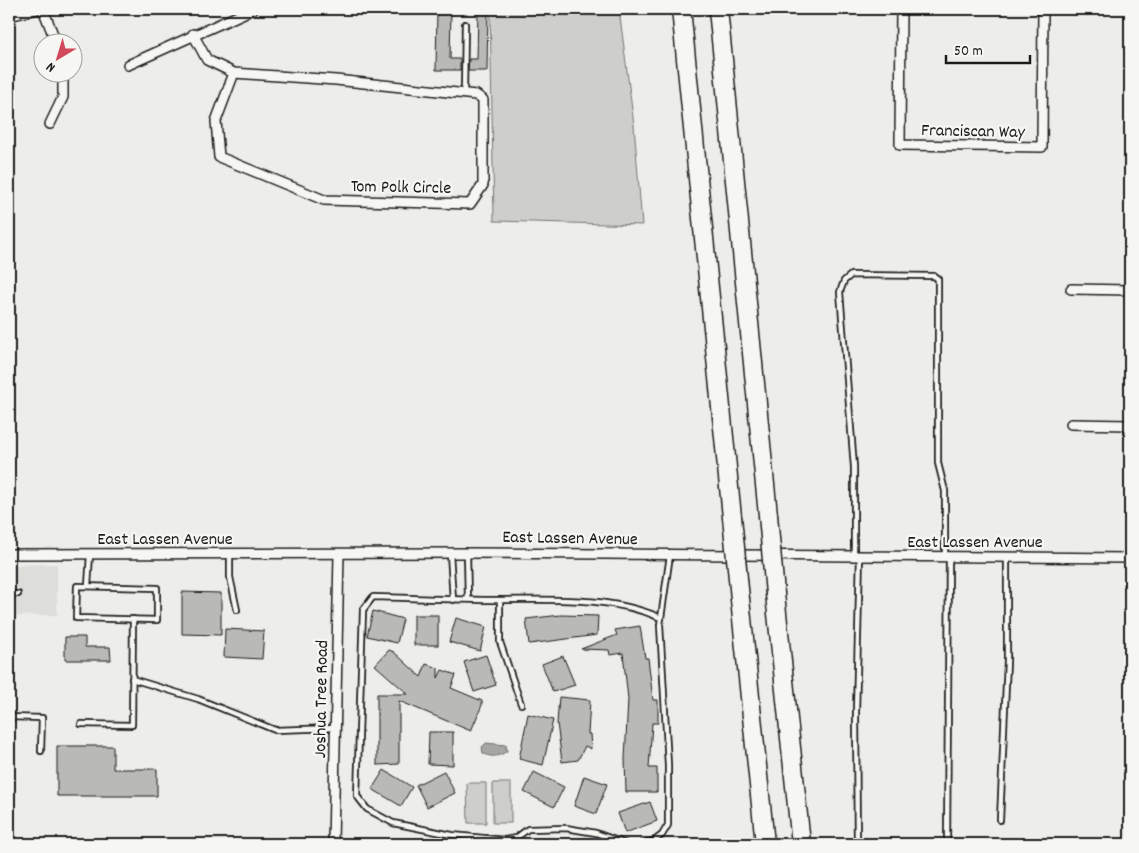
<svg xmlns="http://www.w3.org/2000/svg" width="1139" height="853" viewBox="0 0 1139 853" font-family="Dekko,sans-serif">
	<style>
		.built { fill: #ddddda }
		.green { fill: #cececb; stroke: #757574 }
		.water { fill: #a6a6a3; stroke: #6f6f6d }
		.building { fill: #b9b9b6; stroke: #1c1c1c }
		.lines { fill: none; stroke-linecap: round; stroke-linejoin: round }
		.lane-casing { stroke: #1c1c1c; stroke-width: 8 }
		.street-casing { stroke: #1c1c1c; stroke-width: 12 }
		.highway-casing { stroke: #1c1c1c; stroke-width: 21 }
		.lane { stroke: #f6f6f2; stroke-width: 4.5 }
		.street { stroke: #f6f6f2; stroke-width: 9 }
		.highway { stroke: #f6f6f2; stroke-width: 18 }
		.highway-bridge-casing { stroke: #1c1c1c; stroke-width: 21; stroke-linecap: butt }
		.highway-bridge { stroke: #f6f6f2; stroke-width: 18 }
		.labels { text-anchor: middle; stroke-width: 4.5; stroke-linejoin: round; paint-order: stroke }
		.street-label { font-size: 18px; fill: #1c1c1c; stroke: #f6f6f2 }
	</style>
	<rect width="100%" height="100%" fill="#edede9"/>
	<filter id="ink" filterUnits="userSpaceOnUse"><feTurbulence type="fractalNoise" baseFrequency=".02" numOctaves="2"/><feDisplacementMap in="SourceGraphic" scale="10" xChannelSelector="R" yChannelSelector="G"/><feConvolveMatrix kernelMatrix="1 2 1 2 8 2 1 2 1" color-interpolation-filters="sRGB"/></filter>
	<g filter="url(#ink)">
		<path class="built" d="M57,564v51l-48,1v-51z"/>
		<g class="green">
			<path d="M490,9h129l15,116 8,100 -148,-4z"/>
			<path d="M467,783h19v40h-18z"/>
			<rect x="493" y="783" width="18" height="40"/>
		</g>
		<path class="water" d="M486,743l20,2 1,6c-8,6 -17,7 -24,2l-1,-6z"/>
		<g class="building">
			<path d="M437,9h14l-1,50h10v11h-24z"/>
			<path d="M478,9h10l-1,62h-19l1,-12h8z"/>
			<path d="M182,592l39,1v42l-39,-1z"/>
			<path d="M373,611l30,8 -6,24 -30,-7z"/>
			<rect x="414" y="615" width="24" height="30"/>
			<path d="M561,615l37,1 -1,19 -68,9 -3,-25z"/>
			<path d="M456,618l30,9 -6,24 -31,-9z"/>
			<path d="M640,626l5,32h3l5,42h5v23h-6l-3,45h8v24h-31l-1,-33 3,-60 -5,-46 -13,2 -1,-5 -28,-1 36,-14 -2,-5z"/>
			<path d="M225,629l39,2 -2,28 -38,-2z"/>
			<path d="M65,637h20v10h25l1,13h-46z"/>
			<path d="M389,650l5,2 27,25 5,-13 12,4v10l4,-8 14,5 -5,13 31,13v4l-11,26 -72,-30v63l-22,1v-71h31l-33,-29z"/>
			<path d="M486,655l10,30 -22,7 -10,-30z"/>
			<path d="M563,656l12,29 -22,7 -11,-28z"/>
			<path d="M559,697l31,3 -2,34h2l1,15 -6,-3 -7,14 -16,2 -5,-39z"/>
			<path d="M528,714l25,6 -10,45 -24,-6z"/>
			<path d="M429,732h24v33l-25,-1z"/>
			<path d="M57,746h56v23h44v27h-100z"/>
			<path d="M384,770l28,17 -11,19 -29,-17z"/>
			<path d="M444,771l11,22 -28,14 -11,-22z"/>
			<path d="M534,772l30,15 -10,20 -30,-15z"/>
			<path d="M584,776l23,8 -11,30 -22,-8z"/>
			<path d="M650,802l7,19 -32,12 -7,-20z"/>
		</g>
		<g class="lines">
			<g class="lane-casing">
				<g id="lane">
					<path d="M464,93l1,-69"/>
					<path d="M450,553l3,47"/>
					<path d="M467,553l1,46"/>
					<path d="M230,554v23l7,33"/>
					<path d="M854,556v-89l-14,-175 4,-11 7,-6 83,1 4,3v184l7,28v66"/>
					<path d="M77,586l80,2v32l-81,-2z"/>
					<path d="M88,586l2,-32"/>
					<path d="M9,594h9"/>
					<path d="M500,600v42l21,62"/>
					<path d="M132,679l66,20 77,31 60,-2"/>
					<path d="M9,717l33,1 -1,33"/>
					<path d="M81,724l51,1 1,-106"/>
					<path d="M1000,820l7,-159v-104"/>
					<path d="M626,844l-30,-11 -30,-5 -38,1 -12,9 -11,2 -53,-5 -59,-12 -26,-14 -10,-13 6,-186 10,-13c42,1 84,3 126,3 53,0 112,-4 162,18"/>
					<path d="M641,844l13,-3 8,-6 6,-10v-60l-8,-140 10,-70"/>
					<path d="M857,844l-1,-132 4,-156"/>
					<path d="M947,844l2,-287"/>
				</g>
			</g>
			<g class="street-casing">
				<g id="street">
					<path d="M43,9l13,33"/>
					<path d="M901,9l-1,136 142,2 1,-138"/>
					<path d="M9,16l29,-7"/>
					<path d="M193,34l14,26 27,13 102,7 140,15 7,5v85l-13,19 -146,-4 -105,-43 -3,-36 18,-48"/>
					<path d="M128,65l125,-56"/>
					<path d="M50,124l13,-27v-25"/>
					<path d="M1071,289l59,1"/>
					<path d="M1071,424l59,1"/>
					<path d="M9,554l458,-1 663,5"/>
					<path d="M333,844l6,-290"/>
				</g>
			</g>
			<g class="highway-casing">
				<g id="highway">
					<path d="M681,9l51,508"/>
					<path d="M718,9l50,506"/>
					<path d="M775,594l26,250"/>
					<path d="M740,599l25,245"/>
				</g>
			</g>
			<use href="#lane" class="lane"/>
			<use href="#street" class="street"/>
			<use href="#highway" class="highway"/>
			<g class="highway-bridge-casing">
				<g id="highway-bridge">
					<path d="M768,515l7,79"/>
					<path d="M732,517l8,82"/>
				</g>
			</g>
			<use href="#highway-bridge" class="highway-bridge"/>
		</g>
	</g>
	<g class="labels">
		<g class="street-label">
			<text transform="translate(973 130) rotate(1)" y="6">Franciscan Way</text>
			<text transform="translate(401 186) rotate(1)" y="6">Tom Polk Circle</text>
			<text transform="translate(570 537) rotate(1)" y="6">East Lassen Avenue</text>
			<text x="165" y="544">East Lassen Avenue</text>
			<text x="975" y="547">East Lassen Avenue</text>
			<text transform="translate(320 699) rotate(-89)" y="6">Joshua Tree Road</text>
		</g>
	</g>
	<rect width="1139" height="853" fill="none" stroke="#f6f6f2" stroke-width="30"/>
	<rect x="15" y="15" width="1109" height="823" fill="none" stroke="#1c1c1c" stroke-width="2" filter="url(#ink)"/>
	<g transform="translate(58 58) rotate(218)"><circle r="24" fill="#f6f6f2" stroke="#9f9f9c"/>
	<path d="M0-4L9 19L0 12L-9 19Z" fill="#d1495b"/>
	<text y="-8" font-size="14" font-weight="bold" text-anchor="middle" fill="#1c1c1c">N</text>
	</g>
	<path d="M946 55v8h84v-8" fill="none" stroke="#1c1c1c" stroke-width="2.5"/>
	<text x="954" y="55" font-size="15" fill="#1c1c1c" stroke="#f6f6f2" stroke-width="4" paint-order="stroke">50 m</text>
</svg>
